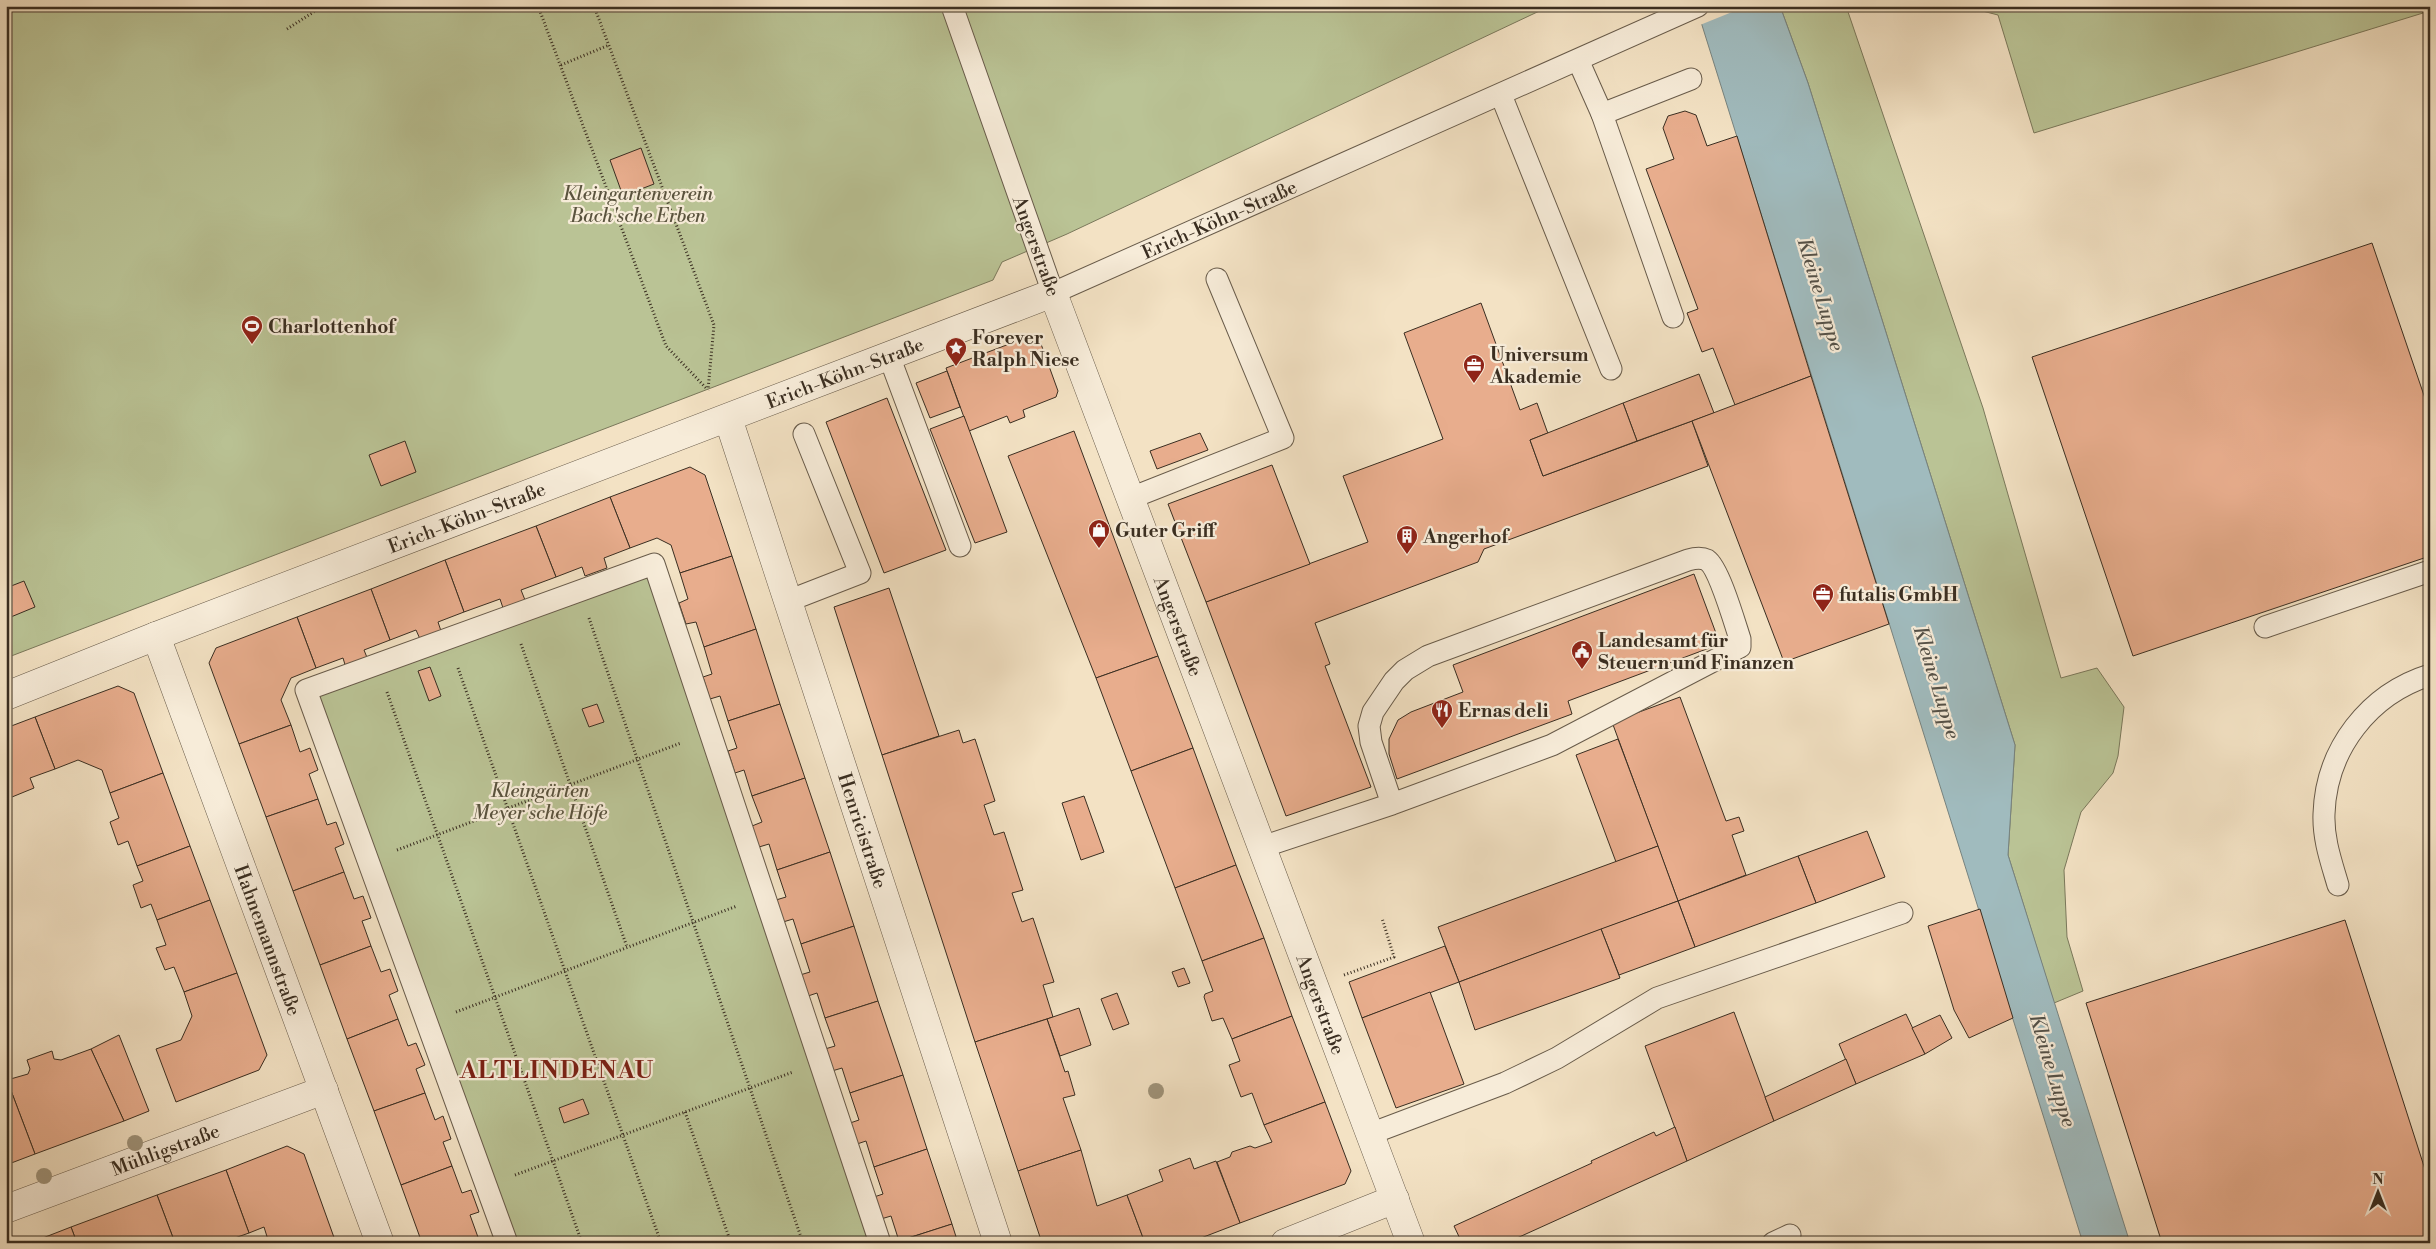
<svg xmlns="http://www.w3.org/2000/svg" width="2436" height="1249" viewBox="0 0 2436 1249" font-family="'Libre Bodoni',serif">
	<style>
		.green { fill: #bac395; stroke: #7a785b }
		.water { fill: #a0bbbe; stroke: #77837f }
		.pier { fill: #f3e2c4 }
		.building { fill: #e8ad8d; stroke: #3a2e21 }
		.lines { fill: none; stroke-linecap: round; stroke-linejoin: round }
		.lane-casing { stroke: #685b4a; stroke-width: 23 }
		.street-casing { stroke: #685b4a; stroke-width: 29 }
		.path { stroke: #3a2e21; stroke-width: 3; stroke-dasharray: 1 2.5; stroke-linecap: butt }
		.lane { stroke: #f7ecd9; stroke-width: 21 }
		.street { stroke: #f7ecd9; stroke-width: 28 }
		.tree { fill: #9f937a }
		.labels { text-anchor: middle; stroke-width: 4.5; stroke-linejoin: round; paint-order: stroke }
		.park-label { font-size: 19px; font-style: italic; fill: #5a533e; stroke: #f7ecd9 }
		.street-label { font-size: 19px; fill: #3a2e21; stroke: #f7ecd9 }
		.poi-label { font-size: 19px; font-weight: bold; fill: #3a2e21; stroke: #f7ecd9; text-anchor: start }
		.water-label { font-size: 20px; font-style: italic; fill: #545148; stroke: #f7ecd9 }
		.district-label { font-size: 24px; font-weight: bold; letter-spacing: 1px; fill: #7a1f14; stroke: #f7ecd9 }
	</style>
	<rect width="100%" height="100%" fill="#f3e2c4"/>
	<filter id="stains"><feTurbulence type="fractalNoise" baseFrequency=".004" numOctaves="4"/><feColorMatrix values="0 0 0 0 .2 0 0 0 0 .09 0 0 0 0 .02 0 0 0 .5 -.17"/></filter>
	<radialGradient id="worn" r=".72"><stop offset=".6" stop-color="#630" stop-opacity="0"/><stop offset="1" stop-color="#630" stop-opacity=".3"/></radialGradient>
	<g class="green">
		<path d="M6,6h1544l-483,228 -65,28 -9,18 -987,378z"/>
		<path d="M1780,6h66l137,402 78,270 36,-10 27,39 -6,49 -5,17 -32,39 -17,58 3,67 16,54 -29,12 -46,-148 7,-110 -207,-662z"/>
		<path d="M1963,6h454l6,7 -389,120 -36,-118z"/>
		<path d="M654,564l226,679h-373l-201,-553z"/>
	</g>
	<path class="water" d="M1696,6h84l28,77 207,662 -7,110 122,388h-47z"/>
	<path class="pier" d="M1693,6h54l-47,19z"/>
	<g class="building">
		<path d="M1685,111l11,4 11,31 30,-10 74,240 -76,29 -22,-57 -11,4 -15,-39 11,-4 -52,-140 28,-10 -11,-31 5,-12z"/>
		<path d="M641,148l13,36 -31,12 -13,-36z"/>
		<path d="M2372,243l58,170v143l-297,100 -101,-299z"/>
		<path d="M1481,303l39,107 17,-7 10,28 1,2 -18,7 13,36 149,-55 16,45 -224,83 -6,13 -163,61 15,41 -5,2 46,121 -85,29 -80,-214 162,-60 -25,-66 100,-37 -39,-106z"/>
		<path d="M1025,338l16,6 17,47 -2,6 -33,13 2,7 -15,6 -3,-7 -38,15 -23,-63z"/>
		<path d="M947,371l13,36 -30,11 -14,-35z"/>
		<path d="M1699,374l15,39 -77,28 -14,-38z"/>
		<path d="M1811,376l78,248 -105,38 -92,-241z"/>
		<path d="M887,398l59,152 -62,23 -58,-151z"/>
		<path d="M1623,403l14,38 -94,35 -13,-36z"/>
		<path d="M964,416l43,116 -32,11 -45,-114z"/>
		<path d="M1074,431l84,225 -62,22 -88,-222z"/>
		<path d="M1200,433l8,17 -51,19 -7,-18z"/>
		<path d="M405,441l11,31 -35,14 -12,-31z"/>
		<path d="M1272,465l38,99 -104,38 -38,-98z"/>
		<path d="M690,467l15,8 27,81 -52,17 -9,-28 -14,-7 -27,10 -20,-51z"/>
		<path d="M610,497l20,51 -26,10 3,10 -22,8 -3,-9 -26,10 -20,-51z"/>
		<path d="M536,526l20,51 -35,13 4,10 -22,8 -3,-9 -36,13 -19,-52z"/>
		<path d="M732,556l24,73 -52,18 -8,-25 -10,2 -7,-21 9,-4 -8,-26z"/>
		<path d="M445,560l19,52 -26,10 3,9 -21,8 -4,-9 -26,10 -19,-51z"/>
		<path d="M1694,574l26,70 -152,57 4,13 -175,65 -8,-25v-15l9,-19 13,-8 52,-20 -10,-27z"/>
		<path d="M24,581l11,26 -29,12v-31z"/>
		<path d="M889,588l50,148 -57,19 -48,-148z"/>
		<path d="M371,589l19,51 -26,10 4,10 -22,8 -3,-10 -27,10 -19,-51z"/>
		<path d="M297,617l19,51 -25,10 -10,22 10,25 -52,19 -30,-81 7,-15z"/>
		<path d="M756,629l24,75 -52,17 -8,-25 -10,3 -7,-22 9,-3 -8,-27z"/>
		<path d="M1158,656l35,92 -62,23 -35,-93z"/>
		<path d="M430,667l11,29 -12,5 -11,-30z"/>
		<path d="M118,686l16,7 29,80 -53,20 -8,-23 -24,-10 -23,9 -20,-52z"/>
		<path d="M1680,697l46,124 13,-4 5,14 -12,4 14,40 -68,26 -66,-179z"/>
		<path d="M597,704l7,18 -15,5 -7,-18z"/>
		<path d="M780,704l25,74 -53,18 -8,-26 -9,3 -7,-22 9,-3 -9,-27z"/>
		<path d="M35,717l20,52 -25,9 4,10 -22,9 -4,-10 -2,1v-60z"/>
		<path d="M291,725l9,27 10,-4 8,22 -9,4 9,25 -52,18 -27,-73z"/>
		<path d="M959,730l4,13 12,-4 20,62 -11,4 10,30 10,-3 19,58 -11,3 10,29 11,-4 21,64 -11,3 10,32 -78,25 -93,-287z"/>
		<path d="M1618,739l40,107 -42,16 -40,-107z"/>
		<path d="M1193,748l43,117 -61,23 -44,-117z"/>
		<path d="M163,773l27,73 -53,20 -9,-25 -10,4 -8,-23 9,-4 -9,-25z"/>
		<path d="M805,778l25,74 -53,18 -8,-26 -10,3 -7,-21 10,-4 -10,-26z"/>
		<path d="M1084,796l20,56 -23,8 -19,-57z"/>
		<path d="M318,799l9,26 9,-3 8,22 -9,4 9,24 -51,19 -27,-74z"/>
		<path d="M1867,831l18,46 -69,26 -18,-47z"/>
		<path d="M190,846l20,54 -53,20 -6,-16 -10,4 -8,-23 10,-4 -6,-15z"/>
		<path d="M1658,846l20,55 -219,81 -21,-55z"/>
		<path d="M830,852l24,74 -53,18 -8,-25 -10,3 -7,-22 10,-3 -9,-27z"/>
		<path d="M1798,856l18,47 -121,44 -17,-46z"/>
		<path d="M1236,865l28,73 -62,23 -27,-73z"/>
		<path d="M344,872l10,27 9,-3 8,22 -9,3 9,25 -51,19 -27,-74z"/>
		<path d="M210,900l27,73 -53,19 -10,-25 -9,3 -9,-22 10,-3 -9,-25z"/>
		<path d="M1678,901l17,46 -76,28 -18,-46z"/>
		<path d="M1980,909l33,109 -44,20 -15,-28 -26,-84z"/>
		<path d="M2345,920l85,265v58h-268l-76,-240z"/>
		<path d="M854,926l24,75 -53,17 -8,-25 -9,3 -8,-21 10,-3 -9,-28z"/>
		<path d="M1601,929l19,49 -145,52 -16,-48z"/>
		<path d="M1264,938l28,78 -60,23 -9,-21 -11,3 -8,-24 1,-3 8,-3 -11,-30z"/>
		<path d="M371,946l10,26 9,-3 8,22 -9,4 9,24 -51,20 -27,-74z"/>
		<path d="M1445,946l14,36 -97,36 -13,-36z"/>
		<path d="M1184,968l6,15 -12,4 -6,-15z"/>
		<path d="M237,973l30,82 -8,15 -83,32 -20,-53 25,-9 11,-24 -8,-24z"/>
		<path d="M1430,992l34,92 -68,24 -34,-90z"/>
		<path d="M1117,993l12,31 -16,6 -12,-31z"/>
		<path d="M878,1001l25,74 -53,18 -8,-25 -10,3 -7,-22 10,-3 -10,-28z"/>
		<path d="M1079,1008l12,37 -31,11 -13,-37z"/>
		<path d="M1734,1012l40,109 -87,40 -42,-115z"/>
		<path d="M1906,1014l19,40 -69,30 -17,-40z"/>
		<path d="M1940,1015l12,23 -27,16 -13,-26z"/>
		<path d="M1292,1016l33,86 -61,23 -12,-32 -11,4 -12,-32 11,-4 -8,-22z"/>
		<path d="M398,1019l10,27 8,-3 9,22 -9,4 9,24 -51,18 -27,-72z"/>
		<path d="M1047,1019l18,53 3,-1 7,24 -12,3 18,52 -63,21 -43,-129z"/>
		<path d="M119,1035l30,76 -25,10 -33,-72z"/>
		<path d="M91,1049l33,72 -89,33 -28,-74 21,-6 2,-5 -3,-9 25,-9 2,8 7,1z"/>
		<path d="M1846,1059l10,25 -82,37 -9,-24z"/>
		<path d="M903,1075l24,74 -53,18 -8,-26 -9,3 -7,-21 9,-3 -9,-27z"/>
		<path d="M7,1080l28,74 -29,11v-84z"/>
		<path d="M425,1093l10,27 8,-4 8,23 -8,3 9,24 -51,19 -27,-74z"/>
		<path d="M583,1099l6,15 -25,9 -5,-15z"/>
		<path d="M1325,1102l26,69 -6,13 -105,39 -23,-61 13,-5 2,-5 18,-6 5,2 17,-6 -8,-17z"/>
		<path d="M1675,1127l12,34 -181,82h-44l-8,-17 138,-63 -1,-2 63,-29 2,4z"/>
		<path d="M287,1146l17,8 32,89h-67l-5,-16 -15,6 -23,-63z"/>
		<path d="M927,1149l25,75 -53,17 -8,-25 -10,3 -7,-22 9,-3 -9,-27z"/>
		<path d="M1081,1150l16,56 30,-11 18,48h-103l-24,-72z"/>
		<path d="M1190,1158l4,11 22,-8 24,62 -52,20h-43l-18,-48 36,-14 -4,-11z"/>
		<path d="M452,1166l10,27 9,-3 8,22 -9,3 9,25 -7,3h-50l-21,-58z"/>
		<path d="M226,1170l23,63 -20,7 1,3h-55l-18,-48z"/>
		<path d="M157,1195l18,48h-98l-6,-16z"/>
		<path d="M952,1224l6,19 -59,-2z"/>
		<path d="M71,1227l6,16h-47z"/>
	</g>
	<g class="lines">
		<g class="lane-casing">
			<g id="lane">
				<path id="s1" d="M952,6l101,287 645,-287"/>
				<path d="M1578,60l24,54 89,-35"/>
				<path d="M1501,95l110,274"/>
				<path d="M1602,114l71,203"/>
				<path d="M889,356l71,190"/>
				<path d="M1131,498l152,-60 -66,-159"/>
				<path d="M788,601l72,-28 -56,-139"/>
				<path d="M2265,627l165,-56"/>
				<path d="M1262,847l130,-43 160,-59 188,-98v-8c-5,-15 -21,-71 -33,-79 -6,-3 -12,-2 -19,0l-260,96 -23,14 -11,11 -21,31 -4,14 2,16 21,62"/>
				<path d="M2338,885c-7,-24 -15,-46 -14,-71 2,-65 45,-120 106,-139"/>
				<path d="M1370,1134l135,-51 52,-25 100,-60 245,-85"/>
				<path d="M507,1243l-201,-553 348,-126 226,679"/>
				<path d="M1773,1243l17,-8"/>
			</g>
		</g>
		<g class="street-casing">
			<g id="street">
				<path id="s2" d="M728,418l270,825"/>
				<path id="s3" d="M156,636l224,607"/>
				<path id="s4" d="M6,696l150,-60 897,-343 358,950"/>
				<path id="s5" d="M6,1209l318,-119"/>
				<path d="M1285,1243l110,-44"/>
			</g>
		</g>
		<g class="path">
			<path d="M538,6l128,340 41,43"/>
			<path d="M594,6l120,319 -6,65"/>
			<path d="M287,29l36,-23"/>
			<path d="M561,65l48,-20"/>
			<path d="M589,618l214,625"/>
			<path d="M521,644l106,303"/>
			<path d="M458,668l203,575"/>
			<path d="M387,692l195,551"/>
			<path d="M397,850l284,-107"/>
			<path d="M1344,975l50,-18 -12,-39"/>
			<path d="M456,1012l281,-106"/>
			<path d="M685,1112l46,131"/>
			<path d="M515,1175l278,-103"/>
		</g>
		<use href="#lane" class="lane"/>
		<use href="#street" class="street"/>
	</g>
	<g class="tree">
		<circle cx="1156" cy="1091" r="8"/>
		<circle cx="135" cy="1143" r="8"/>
		<circle cx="44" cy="1176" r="8"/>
	</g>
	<defs>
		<g id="stadium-pin" transform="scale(1.125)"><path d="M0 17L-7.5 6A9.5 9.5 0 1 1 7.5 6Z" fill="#8f2418" stroke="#f7ecd9"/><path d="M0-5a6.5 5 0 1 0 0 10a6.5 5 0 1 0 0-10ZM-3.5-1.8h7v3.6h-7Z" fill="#fff"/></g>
		<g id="sight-pin" transform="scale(1.125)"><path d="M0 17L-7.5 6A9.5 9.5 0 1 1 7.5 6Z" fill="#8f2418" stroke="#f7ecd9"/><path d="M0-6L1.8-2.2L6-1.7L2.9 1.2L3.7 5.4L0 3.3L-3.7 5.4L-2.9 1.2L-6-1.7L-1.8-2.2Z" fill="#fff"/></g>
		<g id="office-pin" transform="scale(1.125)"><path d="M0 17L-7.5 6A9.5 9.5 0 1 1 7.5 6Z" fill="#8f2418" stroke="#f7ecd9"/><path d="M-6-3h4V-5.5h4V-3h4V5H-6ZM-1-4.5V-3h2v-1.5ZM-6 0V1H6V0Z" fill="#fff"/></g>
		<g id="shop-pin" transform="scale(1.125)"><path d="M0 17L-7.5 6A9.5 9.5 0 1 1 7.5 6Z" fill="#8f2418" stroke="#f7ecd9"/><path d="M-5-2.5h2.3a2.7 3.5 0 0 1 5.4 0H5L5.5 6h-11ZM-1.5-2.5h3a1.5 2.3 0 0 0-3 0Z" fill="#fff"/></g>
		<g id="building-pin" transform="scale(1.125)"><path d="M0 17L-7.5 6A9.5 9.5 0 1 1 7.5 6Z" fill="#8f2418" stroke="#f7ecd9"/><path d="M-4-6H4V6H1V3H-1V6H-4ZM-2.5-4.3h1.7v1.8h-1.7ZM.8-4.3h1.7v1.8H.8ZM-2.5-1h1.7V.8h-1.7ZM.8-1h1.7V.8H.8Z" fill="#fff"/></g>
		<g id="civic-pin" transform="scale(1.125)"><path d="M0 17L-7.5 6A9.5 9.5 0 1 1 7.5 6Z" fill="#8f2418" stroke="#f7ecd9"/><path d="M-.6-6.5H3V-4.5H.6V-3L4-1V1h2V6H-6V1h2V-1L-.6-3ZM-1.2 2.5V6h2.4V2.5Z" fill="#fff"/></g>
		<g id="restaurant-pin" transform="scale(1.125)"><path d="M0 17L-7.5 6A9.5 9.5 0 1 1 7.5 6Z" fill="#8f2418" stroke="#f7ecd9"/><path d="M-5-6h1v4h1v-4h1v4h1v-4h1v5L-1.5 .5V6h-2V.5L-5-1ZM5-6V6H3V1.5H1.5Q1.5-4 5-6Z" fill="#fff"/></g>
	</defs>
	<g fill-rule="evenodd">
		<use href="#stadium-pin" x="252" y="326"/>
		<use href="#sight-pin" x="956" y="348"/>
		<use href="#office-pin" x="1474" y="365"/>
		<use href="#shop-pin" x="1099" y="530"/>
		<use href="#building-pin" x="1407" y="536"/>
		<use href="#office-pin" x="1823" y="594"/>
		<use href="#civic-pin" x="1582" y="651"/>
		<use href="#restaurant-pin" x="1442" y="710"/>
	</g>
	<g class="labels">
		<g class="park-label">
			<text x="638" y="200">Kleingartenverein<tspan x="638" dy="22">Bach'sche Erben</tspan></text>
			<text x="540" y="797">Kleingärten<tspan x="540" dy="22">Meyer'sche Höfe</tspan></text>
		</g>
		<g class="street-label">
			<text dy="7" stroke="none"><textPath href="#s1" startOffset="486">Erich-Köhn-Straße</textPath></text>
			<text transform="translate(1037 246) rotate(70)" y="7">Angerstraße</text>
			<text dy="7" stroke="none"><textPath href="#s4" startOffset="899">Erich-Köhn-Straße</textPath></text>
			<text dy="7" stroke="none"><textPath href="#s4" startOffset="494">Erich-Köhn-Straße</textPath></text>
			<text dy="7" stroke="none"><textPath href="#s4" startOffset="1478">Angerstraße</textPath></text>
			<text dy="7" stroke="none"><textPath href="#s2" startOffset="434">Henricistraße</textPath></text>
			<text dy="7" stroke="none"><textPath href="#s3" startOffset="324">Hahnemannstraße</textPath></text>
			<text dy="7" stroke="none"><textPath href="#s4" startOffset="1882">Angerstraße</textPath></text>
			<text dy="7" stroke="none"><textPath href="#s5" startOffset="170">Mühligstraße</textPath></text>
		</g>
		<g class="poi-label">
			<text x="268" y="333">Charlottenhof</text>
			<text x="972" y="344">Forever<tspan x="972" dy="22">Ralph Niese</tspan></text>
			<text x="1490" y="361">Universum<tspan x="1490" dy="22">Akademie</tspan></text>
			<text x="1115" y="537">Guter Griff</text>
			<text x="1423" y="543">Angerhof</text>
			<text x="1839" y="601">futalis GmbH</text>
			<text x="1598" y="647">Landesamt für<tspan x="1598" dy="22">Steuern und Finanzen</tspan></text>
			<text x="1458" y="717">Ernas deli</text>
		</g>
		<g class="water-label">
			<text transform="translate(1821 294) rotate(73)" y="7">Kleine Luppe</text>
			<text transform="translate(1937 682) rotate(73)" y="7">Kleine Luppe</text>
			<text transform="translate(2053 1070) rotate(73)" y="7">Kleine Luppe</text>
		</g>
		<g class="district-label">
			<text x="557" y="1078">ALTLINDENAU</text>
		</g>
	</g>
	<rect width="2436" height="1249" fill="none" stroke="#f3e2c4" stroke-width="25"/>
	<rect x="8" y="8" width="2421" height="1234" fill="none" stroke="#3a2e21" stroke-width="2.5"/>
	<rect x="12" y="12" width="2411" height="1224" fill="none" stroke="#3a2e21"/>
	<g transform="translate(2378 1192)" stroke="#f7ecd9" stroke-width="4" paint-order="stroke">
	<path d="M0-4L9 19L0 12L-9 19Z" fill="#3a2e21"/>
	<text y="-8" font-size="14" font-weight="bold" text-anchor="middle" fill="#3a2e21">N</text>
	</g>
	<rect width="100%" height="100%" filter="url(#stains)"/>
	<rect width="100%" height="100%" fill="url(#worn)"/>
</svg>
